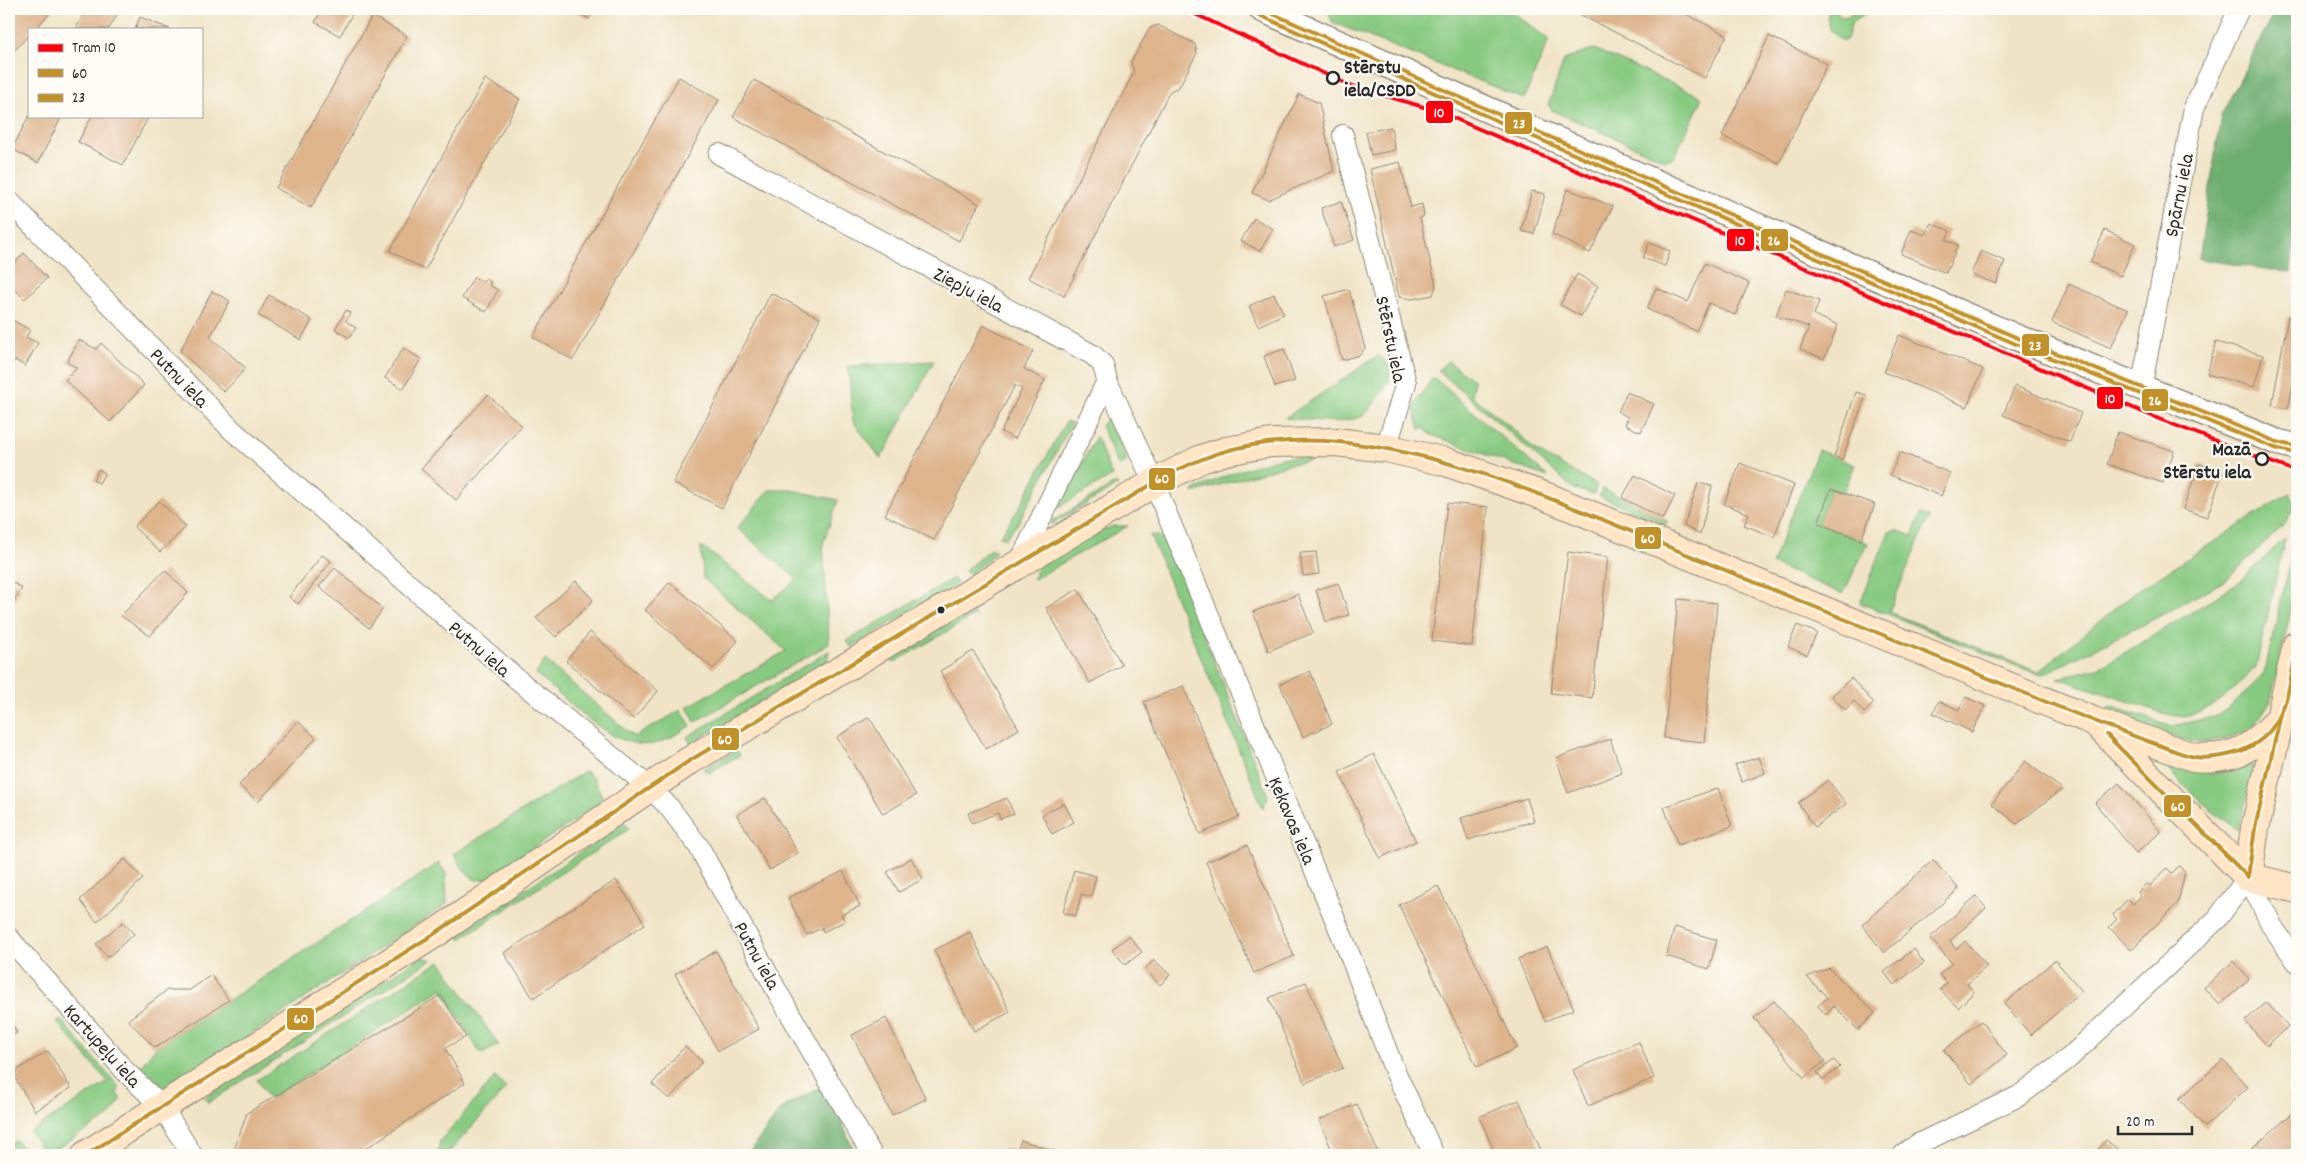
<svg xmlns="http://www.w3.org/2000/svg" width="2306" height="1164" viewBox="0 0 2306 1164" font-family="Dekko,sans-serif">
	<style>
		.green { fill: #89ca82; stroke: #5a7a56 }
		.forest { fill: #6eae70; stroke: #4c6c4e }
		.building { fill: #ddb48c }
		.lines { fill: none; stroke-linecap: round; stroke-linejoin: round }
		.minor-casing { stroke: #8e8878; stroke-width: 22 }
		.tertiary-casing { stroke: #8e8878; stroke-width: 28 }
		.secondary-casing { stroke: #8e8878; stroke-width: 30 }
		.minor { stroke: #fff; stroke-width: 20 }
		.tertiary { stroke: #fff; stroke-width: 25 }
		.secondary { stroke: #fde5c5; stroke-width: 28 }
		.bus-1-casing { stroke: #fdfcf7; stroke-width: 8 }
		.bus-2-casing { stroke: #fdfcf7; stroke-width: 8 }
		.bus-3-casing { stroke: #fdfcf7; stroke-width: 8 }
		.bus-1 { stroke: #c29228; stroke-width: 4 }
		.bus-2 { stroke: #c29228; stroke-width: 4 }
		.bus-3 { stroke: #c29228; stroke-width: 4 }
		.tram-1-casing { stroke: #fdfcf7; stroke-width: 8 }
		.tram-1 { stroke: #ff000c; stroke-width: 4 }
		.stop-dot { fill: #fdfcf7; stroke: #2b2b2b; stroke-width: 2.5 }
		.bus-dot { fill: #2b2b2b; stroke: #fdfcf7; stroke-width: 2 }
		.labels { text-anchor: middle; stroke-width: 4.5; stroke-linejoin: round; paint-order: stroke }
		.stop-label { font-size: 20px; font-weight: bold; fill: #2b2b2b; stroke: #fdfcf7; text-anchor: start }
		.street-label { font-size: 20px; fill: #2b2b2b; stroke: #fdfcf7 }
		.line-badge { stroke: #fdfcf7; stroke-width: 2 }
		.badge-label { font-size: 14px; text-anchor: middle; font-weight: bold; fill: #fff }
	</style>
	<rect width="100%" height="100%" fill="#fdfcf7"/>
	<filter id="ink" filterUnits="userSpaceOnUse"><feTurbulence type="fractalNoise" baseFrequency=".02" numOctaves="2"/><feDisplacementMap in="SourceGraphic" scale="10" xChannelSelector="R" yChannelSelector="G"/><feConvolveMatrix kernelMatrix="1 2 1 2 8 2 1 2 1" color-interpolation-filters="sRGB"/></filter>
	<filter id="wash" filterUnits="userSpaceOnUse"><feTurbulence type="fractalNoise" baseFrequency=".0096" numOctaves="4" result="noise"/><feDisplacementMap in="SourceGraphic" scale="20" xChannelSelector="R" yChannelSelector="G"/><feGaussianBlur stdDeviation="1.12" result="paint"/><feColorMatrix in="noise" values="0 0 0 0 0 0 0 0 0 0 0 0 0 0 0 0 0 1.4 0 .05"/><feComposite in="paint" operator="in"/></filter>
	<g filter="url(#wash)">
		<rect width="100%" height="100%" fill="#f0e4c6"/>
		<g class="green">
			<path d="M1328,9h181l40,31 -25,59 -192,-77z"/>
			<path d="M1830,9h8v7l9,1 13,-8h13l-21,13 -5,17 -3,2c-13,-6 -21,-18 -14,-32z"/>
			<path d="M1594,49l106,47 2,4 -29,58 -8,2 -114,-50 -2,-7 15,-43z"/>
			<path d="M1379,355l11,11 -1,17 -19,26 -8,8 -25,5 -52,-4z"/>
			<path d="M934,361l-53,98 -28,-38 -5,-55z"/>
			<path d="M1448,361l26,20 -3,14 39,31 26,25 61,34 -3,9 -20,-5 -136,-119z"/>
			<path d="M1433,377l115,100 -119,-43 -5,-6 -4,1 -6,-19v-5z"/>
			<path d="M1106,419l6,3 15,39 -8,6 -18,-41z"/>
			<path d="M1066,421l6,2 -54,100 -13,16 -5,-3 19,-28z"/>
			<path d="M1096,437l16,39 -53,31z"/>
			<path d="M1818,450l37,15 -12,28 -12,-4 -13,34 50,20 -25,51 -71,-30z"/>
			<path d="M1314,456l10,2 -38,7 -93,28 1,-3 38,-17 48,-15z"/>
			<path d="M1116,483l2,2 -67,40 3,-6h2z"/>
			<path d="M1602,488l65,33 -1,4 -67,-29z"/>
			<path d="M769,490h22l47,10 -15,44 6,100 -134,78 -8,-15 99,-56 -83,-73 -2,-32 71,54 25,-21 -60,-51z"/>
			<path d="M2290,493l6,11 -11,20 -59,56 -70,38 -112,56 -10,-1 -174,-70 29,-71 7,-2 16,6 9,-22 8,3 -40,95 149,60 97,-80z"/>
			<path d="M1114,526h14l-94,53 1,-7 5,-7 63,-35z"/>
			<path d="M2297,532v50l-27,121 -15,21 -12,8 -18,8 -25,3 -20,-4 -73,-28 2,-5 64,20 44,-10 17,-12 30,-30z"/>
			<path d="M1150,535l9,1 9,9 99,248 1,4 -5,11z"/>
			<path d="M2285,538l-29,129 -20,20 -25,20 -27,10 -18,-3 -108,-36 43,-11 104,-63 35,-23z"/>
			<path d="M992,548l4,4 -27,23 -4,-5z"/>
			<path d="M953,578l5,5 -107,64 -4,-6z"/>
			<path d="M972,608l3,7 -82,48 -2,-5z"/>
			<path d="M829,651l-2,10 -136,83 -4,-7z"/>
			<path d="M545,660l89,77 47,-27 10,16c-12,6 -25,16 -38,18 -41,7 -87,-46 -117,-70z"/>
			<path d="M737,750l3,5 -31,18 -6,-4z"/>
			<path d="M2251,764l4,5 -17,61 -35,-27 -34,-32 -1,-5 12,-1 34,9z"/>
			<path d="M585,771l9,8 10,22 -118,78 -11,1 -12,-11 -9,-15z"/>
			<path d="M625,823l4,6 -169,110 1,-6 7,-6z"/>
			<path d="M439,863l7,11 1,30 -280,186 -26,-24 14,-18z"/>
			<path d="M424,957l7,3 -223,143 -3,-5 213,-139z"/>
			<path d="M440,961l59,84 -15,8h-4l-38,-64 -173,110 -12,-19z"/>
			<path d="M61,1020l58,67 -2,7 4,5 -11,17 -64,39 -16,-23 78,-50 -52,-61z"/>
			<path d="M495,1077l11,11 -59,67h-7l-2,-3 2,-11z"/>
			<path d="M16,1140l11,15h-18v-10z"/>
		</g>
		<g class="forest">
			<path d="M2276,9h21v205l-6,59 -92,-14 22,-143z"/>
			<path d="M825,1084l31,71h-109l35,-47z"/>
		</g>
		<g id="blocks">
			<g class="building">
				<path d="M9,9h45l-19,20h-6v6l-20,21z"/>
				<path d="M86,9h34l-11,20h-33z"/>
				<path d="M322,9h33l-15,27 -25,-14z"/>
				<path d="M571,9h23l-5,10z"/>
				<path d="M1569,9h107l51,26 -22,43z"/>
				<path d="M372,16l35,20 -96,172 -35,-20z"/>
				<path d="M140,17l30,12h-35z"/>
				<path d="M1158,25l37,19 2,9 -18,34 -9,4 -106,205 -36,-18 106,-206 -3,-10 19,-34z"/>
				<path d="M1769,36l58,28 -48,99 -57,-27z"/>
				<path d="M679,77l40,23 -146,260 -40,-23z"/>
				<path d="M485,79l35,20 -95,171 -35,-19z"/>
				<path d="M754,80l225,124 -20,37 -226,-124z"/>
				<path d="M1299,94l20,9 15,68 -66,29 -16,-7z"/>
				<path d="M29,116h33l-24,47 -26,-14z"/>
				<path d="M92,116h57l-26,49 -45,-23z"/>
				<path d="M1391,127l4,23 -24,5 -5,-23z"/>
				<path d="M1400,162l11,45 11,-3 2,12 -4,2 16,68 -3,9 -21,4 -13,-2 -29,-128z"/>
				<path d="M1567,189l46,17 -23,47 -38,-19z"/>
				<path d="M1532,191l13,3 -11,40 -13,-3z"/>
				<path d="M1341,201l13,39 -20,7 -13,-39z"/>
				<path d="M1254,218l19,11 -13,22 -19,-10z"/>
				<path d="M1931,223l19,8 -4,9 12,5 -12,28 -45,-19 10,-24 14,5z"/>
				<path d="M2105,230l30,14 -14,32 -31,-14z"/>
				<path d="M1649,243l21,8 -5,15 -22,-8z"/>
				<path d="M1981,251l24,10 -9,23 -25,-10z"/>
				<path d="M24,253l23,25 -22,21 -16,-15v-15z"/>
				<path d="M1705,263l44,20 -14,32 -26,-12 -13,28 -49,-22 9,-21 32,14z"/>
				<path d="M1577,274l21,12 -17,30 -21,-11z"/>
				<path d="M474,277l9,5 2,-3 6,3 -2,3 9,5 -12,22 -24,-14z"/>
				<path d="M2069,284l59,26 -17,38 -59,-26z"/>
				<path d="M1349,289l16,59 -5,7 -18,5 -18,-64z"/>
				<path d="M1786,289l33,12 -5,14 24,10 -14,34 -24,-10 9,-22 -33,-11z"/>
				<path d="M212,291l18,10 -20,36 36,31 -22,24 -44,-41z"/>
				<path d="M771,293l49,25 -98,190 -49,-25z"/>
				<path d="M1274,294l10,20 -26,12 -9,-20z"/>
				<path d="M269,295l43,25 -11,20 -43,-25z"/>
				<path d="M346,310l4,3 -4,8 10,7 -7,10 -14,-9z"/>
				<path d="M2288,316l9,2v48l-9,43 -16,-3z"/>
				<path d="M9,318l21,12 -4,7 12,6 -13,23 -10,-6 -5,8h-1z"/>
				<path d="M983,325l50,26 -9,18 21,11 -30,59 -14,-7 21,-43 -7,-4 -81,155 -49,-25z"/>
				<path d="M1899,335l84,34 -16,38 -83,-35z"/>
				<path d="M79,340l17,9 5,-6 43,42 -34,37 -45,-42 12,-12 -10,-6z"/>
				<path d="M2216,342l47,13 -9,32 -47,-13z"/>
				<path d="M403,348l18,11 -18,30 -18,-11z"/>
				<path d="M1284,349l11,32 -20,6 -11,-31z"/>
				<path d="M2015,386l66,27 -11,29 -67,-27z"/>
				<path d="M1627,392l27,12 -13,28 -16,-7 3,-8 -10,-5z"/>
				<path d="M1856,392l10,3 -24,65 -8,-3z"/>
				<path d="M488,395l34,31 -66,74 -35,-31z"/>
				<path d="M2118,432l56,19 -11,32 -56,-19z"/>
				<path d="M1900,452l50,21 -9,23 -51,-21z"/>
				<path d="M1740,463l54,22 -20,52 -30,-12 5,-11 -25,-10z"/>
				<path d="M2199,464l24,8 -16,45 -24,-8z"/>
				<path d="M99,469l6,4 -6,10 -6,-3z"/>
				<path d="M1635,475l40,21 -12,23 -41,-21z"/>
				<path d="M1698,483l14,3 -12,49 -16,-9z"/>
				<path d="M1831,489l44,15 -14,36 -43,-17z"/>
				<path d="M159,501l27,26 -26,25 -26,-25z"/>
				<path d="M1447,503l41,4 -16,139 -40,-5z"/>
				<path d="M1316,552l3,22 -16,2 -3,-23z"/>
				<path d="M1568,552l40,5 -16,141 -41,-5z"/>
				<path d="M322,555l9,6 -33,43 -9,-7z"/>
				<path d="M335,568l48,41 -14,19 -50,-41z"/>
				<path d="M165,570l23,23 -38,43 -29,-20z"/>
				<path d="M9,580l13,8 -13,21z"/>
				<path d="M576,581l17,19 -37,37 -20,-19z"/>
				<path d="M670,582l68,59 -25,28 -68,-59z"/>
				<path d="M1338,583l11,32 -23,7 -10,-32z"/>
				<path d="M1078,589l44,76 -32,18 -44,-75z"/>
				<path d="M1298,594l15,39 -45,18 -15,-39z"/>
				<path d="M1678,599l39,4 -13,139 -40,-4z"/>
				<path d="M1797,625l20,8 -10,22 -19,-8z"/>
				<path d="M590,632l68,59 -25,28 -67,-58z"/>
				<path d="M973,651l46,78 -33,20 -46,-78z"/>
				<path d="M1310,671l22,53 -29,13 -23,-53z"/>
				<path d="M1851,678l23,25 -10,10 -10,-12 -9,9 -13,-14z"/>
				<path d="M1183,686l56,131 -39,17 -56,-132z"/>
				<path d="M1966,697l19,9 -13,26 -39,-19 6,-12 20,9z"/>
				<path d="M869,717l47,78 -33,19 -46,-77z"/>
				<path d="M298,721l18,17 -58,64 -19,-17z"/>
				<path d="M1610,739l12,34 -54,20 -12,-35z"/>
				<path d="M1374,754l42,87 -36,17 -41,-86z"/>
				<path d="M1759,757l6,16 -23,9 -7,-17z"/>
				<path d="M2025,761l37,28 -45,35 -25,-20z"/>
				<path d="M1828,780l18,24 -31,23 -17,-24z"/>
				<path d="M2119,783l42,49 -25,21 -41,-50z"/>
				<path d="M1718,788l14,38 -54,19 -14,-38z"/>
				<path d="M765,798l33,55 -28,17 -33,-55z"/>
				<path d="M1007,798l7,16 -14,5 -2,-6 -26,10 -4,-10z"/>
				<path d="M1527,798l7,23 -66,19 -7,-22z"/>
				<path d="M1064,803l10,19 -22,12 -10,-19z"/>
				<path d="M1247,845l47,111 -40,17 -48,-111z"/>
				<path d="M911,858l12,21 -24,13 -12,-20z"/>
				<path d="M125,859l18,20 -46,43 -17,-22z"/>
				<path d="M1933,860l26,29 -75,64 -22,-28z"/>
				<path d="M2179,866l6,6 -7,31 -47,47 -22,-23 8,-8 -4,-4 15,-16 5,5 8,-8 -3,-4 9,-9 3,3 17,-18 5,5z"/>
				<path d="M1074,870l22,6 -5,21 -10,-3 -5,22 -13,-3z"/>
				<path d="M843,871l17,35 -19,9 4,6 -22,11 -1,-4 -15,7 -19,-37z"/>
				<path d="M616,880l29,44 -112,74 -29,-45z"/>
				<path d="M1438,886l79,162 -40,19 -78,-162z"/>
				<path d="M1976,896l10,12 -36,33 6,8 9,-8 22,25 -20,18 7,8 -16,16 -18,-19 7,-6 -8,-8 13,-12 -22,-25z"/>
				<path d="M123,922l11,12 -26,23 -12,-13z"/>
				<path d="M1675,927l42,13 -8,29 -43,-13z"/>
				<path d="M970,932l40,80 -36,19 -40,-81z"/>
				<path d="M1129,936l13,16 -17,13 -13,-16z"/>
				<path d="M1547,947l27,62 -29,12 -27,-62z"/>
				<path d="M1914,949l10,14 -30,22 -10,-13z"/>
				<path d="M716,951l43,78 -41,22 -43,-77z"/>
				<path d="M1154,960l16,15 -10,10 -15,-16z"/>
				<path d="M2055,960l27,31 -51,44 -27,-31z"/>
				<path d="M2233,961l16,18 -29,26 -16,-17z"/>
				<path d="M1829,968l46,45 -17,17 -24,-24 -8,9 -8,-9 9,-9 -20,-20z"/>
				<path d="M211,975l18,25 -74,48 -27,-28 39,-30h23z"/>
				<path d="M1306,982l37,86 -38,15 -36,-85z"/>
				<path d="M441,995l25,42 -21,11 20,35 -109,72h-119l-3,-5 13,-37z"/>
				<path d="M1774,1001l51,60 -21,17 -50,-60z"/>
				<path d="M2266,1002l22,24 -21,20 -22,-25z"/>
				<path d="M9,1018l8,15 -8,5z"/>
				<path d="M886,1018l40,81 -34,16 -40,-80z"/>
				<path d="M1981,1021l26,34 -36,29 -27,-34z"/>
				<path d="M1639,1042l15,36 -66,28 -15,-36z"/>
				<path d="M685,1046l17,16 -33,37 -17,-15z"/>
				<path d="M48,1051l23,37 -36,23 -23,-38z"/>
				<path d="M1834,1060l6,7 -17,13 -6,-8z"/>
				<path d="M2223,1060l25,27 -43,40 -26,-28z"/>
				<path d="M1519,1100l24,55h-47l-17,-38z"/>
				<path d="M1357,1104l22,51h-45l-15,-35z"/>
				<path d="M2297,1109v46h-52z"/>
				<path d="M1021,1140l36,12 -1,3h-51l3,-7 9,3z"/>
				<path d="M2106,1140l19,15h-32z"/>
			</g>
		</g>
	</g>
	<g filter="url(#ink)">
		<use href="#blocks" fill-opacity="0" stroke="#8e8878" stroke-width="1"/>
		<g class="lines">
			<g class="minor-casing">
				<g id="minor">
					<path d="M1343,135l63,248 -20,65"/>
					<path d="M719,154l374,201 10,10 4,16 47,102 195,470 45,116 40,86"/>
					<path d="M9,201l223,229 285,249 132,108 20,20 30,40 79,146 94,162"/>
					<path d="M2141,389l53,-281 45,-99"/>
					<path d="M1019,564l88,-183"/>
					<path d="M9,938l117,134 37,36 29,47"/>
					<path d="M1903,1155l15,-11 101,-48 50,-38 148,-139 31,-42 24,49 25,36"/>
				</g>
			</g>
			<g class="tertiary-casing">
				<path id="tertiary" d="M1262,9l267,119 489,210 259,104 20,5"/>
			</g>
			<g class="secondary-casing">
				<g id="secondary">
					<path d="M2100,727l148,150"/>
					<path d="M2248,877l7,-49 42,-183"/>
					<path d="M2248,877l49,12"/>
					<path d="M86,1155l348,-221 255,-173 465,-278 47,-24 25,-8 45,-8 65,-1 50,6 60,14 101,35 546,224 100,36c41,4 60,-9 87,-38"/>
				</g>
			</g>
			<use href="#minor" class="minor"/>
			<use href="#tertiary" class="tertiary"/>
			<use href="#secondary" class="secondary"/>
			<g class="bus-1-casing">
				<g id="bus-1">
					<path d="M2107,735l141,142"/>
					<path d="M2248,877l7,-49 28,-123"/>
					<path d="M86,1155l348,-221 255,-173 465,-278c15,-8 30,-17 46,-23 41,-18 95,-22 139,-18 116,11 224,62 330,105 123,51 247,101 370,152 37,15 75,30 114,44 13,4 28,12 42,14 11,2 22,0 32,-2 59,-13 61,-61 70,-110"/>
				</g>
			</g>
			<g class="bus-2-casing">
				<path id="bus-2" d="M1262,9l267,119 489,210 259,104 20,5"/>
			</g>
			<g class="bus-3-casing">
				<path id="bus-3" d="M1259,15l268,119 489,210 259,104 20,5"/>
			</g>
			<use href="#bus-1" class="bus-1"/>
			<use href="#bus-2" class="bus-2"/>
			<use href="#bus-3" class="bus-3"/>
			<g class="tram-1-casing">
				<path id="tram-1" d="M1184,9l165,76 88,26 722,308 138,53"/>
			</g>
			<use href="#tram-1" class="tram-1"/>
		</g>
	</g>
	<g class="stop-dot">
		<circle cx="1333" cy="78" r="6"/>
		<circle cx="2262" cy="459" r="6"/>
	</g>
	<circle class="bus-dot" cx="941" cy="610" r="4.5"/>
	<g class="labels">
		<g class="stop-label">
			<text x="1344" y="73">Stērstu<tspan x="1344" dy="23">iela/CSDD</tspan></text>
			<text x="2251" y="455" text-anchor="end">Mazā<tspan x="2251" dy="23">Stērstu iela</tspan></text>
		</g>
		<g class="street-label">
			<text transform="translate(2178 195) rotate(-79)" y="7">Spārnu iela</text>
			<text transform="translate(969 289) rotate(28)" y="7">Ziepju iela</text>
			<text transform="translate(1392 339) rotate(78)" y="7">Stērstu iela</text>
			<text transform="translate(180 377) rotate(46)" y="7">Putnu iela</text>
			<text transform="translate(480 648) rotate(41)" y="7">Putnu iela</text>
			<text transform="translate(1293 820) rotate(67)" y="7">Ķekavas iela</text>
			<text transform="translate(758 955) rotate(61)" y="7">Putnu iela</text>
			<text transform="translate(103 1045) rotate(48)" y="7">Kartupeļu iela</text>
		</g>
	</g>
	<g class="line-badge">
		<rect x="1425" y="100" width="29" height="24" rx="5" fill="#ff000c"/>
		<rect x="1504" y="111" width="29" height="24" rx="5" fill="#c29228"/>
		<rect x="1760" y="228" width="29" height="24" rx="5" fill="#c29228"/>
		<rect x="1726" y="228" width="29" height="24" rx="5" fill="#ff000c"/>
		<rect x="2021" y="333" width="29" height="24" rx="5" fill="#c29228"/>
		<rect x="2096" y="386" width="28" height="24" rx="5" fill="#ff000c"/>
		<rect x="2141" y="388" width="28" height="24" rx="5" fill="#c29228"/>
		<rect x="1148" y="467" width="28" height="24" rx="5" fill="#c29228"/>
		<rect x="1634" y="526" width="28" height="24" rx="5" fill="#c29228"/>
		<rect x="711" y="727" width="29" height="24" rx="5" fill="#c29228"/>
		<rect x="2163" y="794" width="29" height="24" rx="5" fill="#c29228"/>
		<rect x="286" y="1007" width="29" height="24" rx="5" fill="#c29228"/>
	</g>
	<g class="badge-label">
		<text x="1439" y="117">10</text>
		<text x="1519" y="128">23</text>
		<text x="1774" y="245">26</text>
		<text x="1740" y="245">10</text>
		<text x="2035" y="350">23</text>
		<text x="2110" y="403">10</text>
		<text x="2155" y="405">26</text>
		<text x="1162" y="483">60</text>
		<text x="1648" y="543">60</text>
		<text x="725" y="744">60</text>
		<text x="2178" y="811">60</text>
		<text x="301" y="1023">60</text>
	</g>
	<rect width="2306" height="1164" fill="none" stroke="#fdfcf7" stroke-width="30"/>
	<rect x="28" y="28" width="175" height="90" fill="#fdfcf7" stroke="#a9a8a5"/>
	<rect x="38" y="44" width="25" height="8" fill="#ff000c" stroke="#a9a8a5"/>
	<text x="72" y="52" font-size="15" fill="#2b2b2b">Tram 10</text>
	<rect x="38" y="69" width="25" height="8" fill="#c29228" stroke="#a9a8a5"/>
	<text x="72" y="78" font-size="15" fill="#2b2b2b">60</text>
	<rect x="38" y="94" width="25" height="8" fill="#c29228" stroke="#a9a8a5"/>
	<text x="72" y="102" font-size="15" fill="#2b2b2b">23</text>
	<path d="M2118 1126v8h74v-8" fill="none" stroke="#2b2b2b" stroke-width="2.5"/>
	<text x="2126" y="1126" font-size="15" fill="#2b2b2b" stroke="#fdfcf7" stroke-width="4" paint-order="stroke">20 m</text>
</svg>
